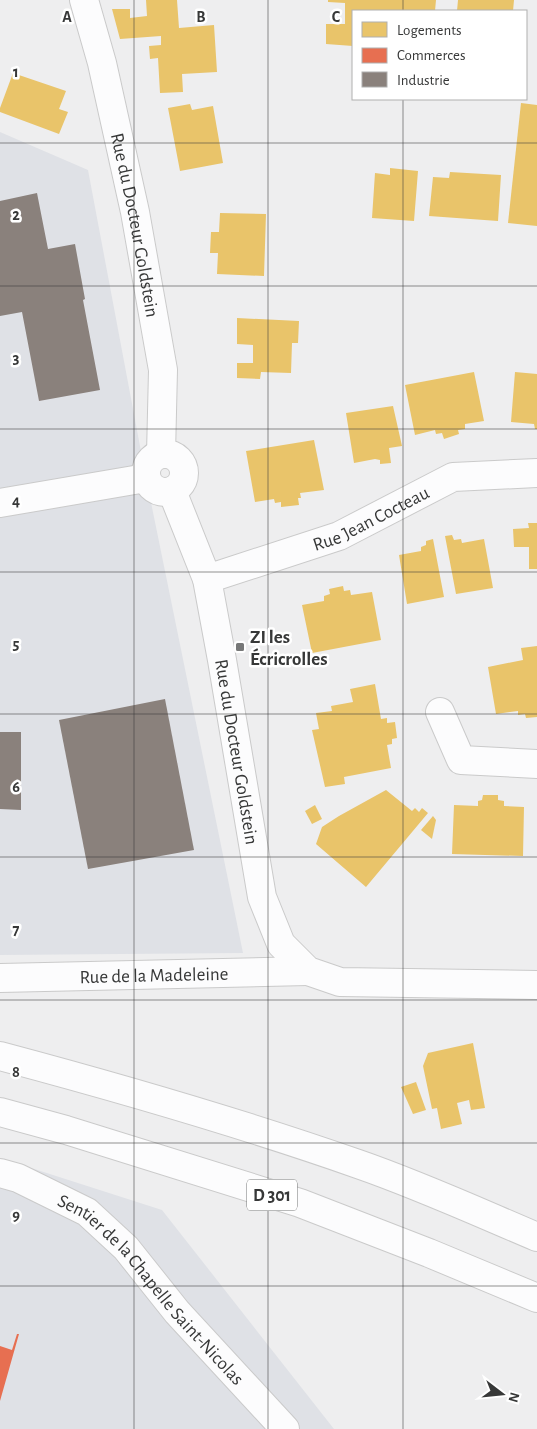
<svg xmlns="http://www.w3.org/2000/svg" width="537" height="1429" viewBox="0 0 537 1429" font-family="'Alegreya Sans',sans-serif">
	<style>
		.built { fill: #dfe1e6 }
		.homes { fill: #e9c46a }
		.shops { fill: #e76f51 }
		.industry { fill: #8a817c }
		.lines { fill: none; stroke-linecap: round; stroke-linejoin: round }
		.minor-casing { stroke: #cacaca; stroke-width: 30 }
		.major-casing { stroke: #cacaca; stroke-width: 30 }
		.minor { stroke: #fcfcfd; stroke-width: 28 }
		.major { stroke: #fcfcfd; stroke-width: 28 }
		.grid { fill: none; stroke: #373838; stroke-width: 1; stroke-opacity: 0.55 }
		.poi-dot { fill: #777878; stroke: #fff; stroke-width: 2 }
		.labels { text-anchor: middle; stroke-width: 5; stroke-linejoin: round; paint-order: stroke }
		.shield { fill: #fff; stroke: #737474; stroke-width: 1 }
		.shield-label { font-size: 18px; font-weight: bold; fill: #373838 }
		.street-label { font-size: 19px; fill: #373838; stroke: #fff }
		.poi-label { font-size: 19px; font-weight: bold; fill: #373838; stroke: #fff; text-anchor: start }
		.grid-label { font-size: 16px; text-anchor: middle; font-weight: bold; fill: #373838; stroke: #fff; stroke-width: 5; stroke-linejoin: round; paint-order: stroke }
	</style>
	<rect width="100%" height="100%" fill="#eeeeef"/>
	<g class="built">
		<path d="M0,132l88,38 58,308 97,475 -243,2z"/>
		<path d="M0,1158l162,52 172,219h-334z"/>
	</g>
	<g class="homes">
		<path d="M146,0h31l2,28 35,-3 3,47 -35,2 1,18 -23,1 -2,-35 -8,1 -1,-13 12,-1v-9l-41,3 -8,-30h18v9l17,-2z"/>
		<path d="M328,0h108l-1,11h-82v35l-27,-2v-20h19v-21l-17,-1z"/>
		<path d="M458,0h56l-1,11h-56z"/>
		<path d="M13,73l53,18 -7,18 9,3 -9,22 -59,-22v-4z"/>
		<path d="M521,103l16,2v121l-29,-3z"/>
		<path d="M190,104l2,6 21,-4 10,57 -43,8 -12,-63z"/>
		<path d="M390,168l28,3 -4,50 -42,-3 3,-45 15,2z"/>
		<path d="M450,172l51,3 -3,46 -69,-5 4,-39 16,1z"/>
		<path d="M220,213l46,1 -2,62 -47,-2 1,-21h-8l1,-21h8z"/>
		<path d="M237,318l62,3 -1,22h-6l-1,30 -30,-1 -1,7 -23,-1v-15h16v-18l-16,-1z"/>
		<path d="M474,372l10,49 -19,3v5l-7,1 1,4 -15,5 -2,-6 -6,1 -1,-4 -20,5 -10,-50z"/>
		<path d="M515,372l22,2v55h-2l-1,-5 -23,-2z"/>
		<path d="M393,406l9,40 -13,2 2,15 -11,1v-4l-5,-1 -21,4 -8,-50z"/>
		<path d="M314,440l10,50 -24,3 1,5h-3l1,7 -18,2v-5l-6,1 -1,-4 -19,3 -9,-51z"/>
		<path d="M528,523h9v46h-8v-22h-15l-1,-18 16,-1z"/>
		<path d="M452,535l2,5 7,-1 1,4 22,-4 9,49 -37,6 -11,-58z"/>
		<path d="M433,539l11,58 -37,7 -8,-49 22,-4v-4l5,-2v-4z"/>
		<path d="M343,586l1,5 6,-1 1,5 21,-3 9,48 -69,13 -10,-48 22,-4v-5l6,-2 -1,-5z"/>
		<path d="M537,646v71l-11,1 -1,-4 -7,1v-4l-22,3 -8,-47 35,-7 -2,-12z"/>
		<path d="M375,684l6,35 6,-1v5l8,-1 2,16 -5,1v5l-5,1 4,23 -47,9 1,7 -20,3 -13,-57 7,-1 -3,-16 16,-2 -1,-5 22,-4 -3,-13z"/>
		<path d="M386,790l26,21 3,-3 4,4 3,-4 6,5 -62,74 -50,-43 6,-17 17,-11z"/>
		<path d="M483,795h15v5l6,1v5l20,1 -1,49 -71,-2 2,-49 24,1v-5l4,-1z"/>
		<path d="M315,805l7,14 -10,5 -7,-13z"/>
		<path d="M433,816l3,4 -4,19 -11,-9z"/>
		<path d="M473,1043l12,65 -14,2 -2,-10 -12,3 5,21 -21,5 -4,-21 -5,1 -9,-43 5,-13z"/>
		<path d="M416,1082l10,28 -13,4 -12,-27z"/>
	</g>
	<path class="shops" d="M17,1334h2l-19,67v-55l12,4z"/>
	<g class="industry">
		<path d="M37,193l11,56 27,-5 10,55 -2,1 17,90 -61,11 -17,-89 -22,4v-115z"/>
		<path d="M165,699l29,151 -106,19 -29,-149z"/>
		<path d="M0,732h21v78l-21,-1z"/>
	</g>
	<g class="lines">
		<g class="minor-casing">
			<g id="minor">
				<path id="s1" d="M84,0l18,63 33,149 28,158 -2,84"/>
				<circle cx="165" cy="473" r="19"/>
				<path id="s2" d="M172,491l35,88 15,81 40,237 19,47 27,27 32,11 197,3"/>
				<path d="M0,503l146,-25"/>
				<path id="s3" d="M207,579l132,-43 114,-59 84,-4"/>
				<path d="M440,712l21,48 76,4"/>
				<path id="s4" d="M0,978l308,-7"/>
				<path id="s5" d="M0,1173l18,5 69,34 39,36 51,64 108,117"/>
			</g>
		</g>
		<g class="major-casing">
			<g id="major">
				<path d="M0,1056c120,32 241,67 358,108 61,21 120,48 179,73"/>
				<path d="M0,1112l66,18 234,73 129,50 108,45"/>
			</g>
		</g>
		<use href="#minor" class="minor"/>
		<use href="#major" class="major"/>
	</g>
	<path class="grid" d="M134,0v1429M268,0v1429M403,0v11M403,99v1330M0,143h537M0,286h537M0,429h537M0,572h537M0,714h537M0,857h537M0,1000h537M0,1143h537M0,1286h537"/>
	<rect class="poi-dot" x="235" y="642" width="10" height="10" rx="2.5"/>
	<g class="labels">
		<rect class="shield" x="247" y="1179.5" width="50" height="31" rx="4"/>
		<g class="shield-label">
			<text x="272" y="1201">D 301</text>
		</g>
		<g class="street-label">
			<text dy="7" stroke="none"><textPath href="#s1" startOffset="231">Rue du Docteur Goldstein</textPath></text>
			<text dy="7" stroke="none"><textPath href="#s3" startOffset="175">Rue Jean Cocteau</textPath></text>
			<text dy="7" stroke="none"><textPath href="#s2" startOffset="270">Rue du Docteur Goldstein</textPath></text>
			<text dy="7" stroke="none"><textPath href="#s4" startOffset="154">Rue de la Madeleine</textPath></text>
			<text dy="7" stroke="none"><textPath href="#s5" startOffset="195">Sentier de la Chapelle Saint-Nicolas</textPath></text>
		</g>
		<g class="poi-label">
			<text x="250" y="643">ZI les<tspan x="250" dy="22">Écricrolles</tspan></text>
		</g>
	</g>
	<g class="grid-label">
		<text x="67" y="22">A</text>
		<text x="201" y="22">B</text>
		<text x="336" y="22">C</text>
		<text x="16" y="77">1</text>
		<text x="16" y="220">2</text>
		<text x="16" y="363">3</text>
		<text x="16" y="506">4</text>
		<text x="16" y="649">5</text>
		<text x="16" y="792">6</text>
		<text x="16" y="935">7</text>
		<text x="16" y="1077">8</text>
		<text x="16" y="1220">9</text>
	</g>
	<rect x="352" y="10" width="175" height="90" fill="#ffffff" stroke="#afafaf"/>
	<rect x="362" y="22" width="25" height="15" fill="#e9c46a" stroke="#afafaf"/>
	<text x="397" y="35" font-size="15" fill="#373838">Logements</text>
	<rect x="362" y="48" width="25" height="15" fill="#e76f51" stroke="#afafaf"/>
	<text x="397" y="60" font-size="15" fill="#373838">Commerces</text>
	<rect x="362" y="72" width="25" height="15" fill="#8a817c" stroke="#afafaf"/>
	<text x="397" y="85" font-size="15" fill="#373838">Industrie</text>
	<g transform="translate(502 1394) rotate(106)" stroke="#ffffff" stroke-width="4" paint-order="stroke">
	<path d="M0-4L9 19L0 12L-9 19Z" fill="#373838"/>
	<text y="-8" font-size="14" font-weight="bold" text-anchor="middle" fill="#373838">N</text>
	</g>
</svg>
